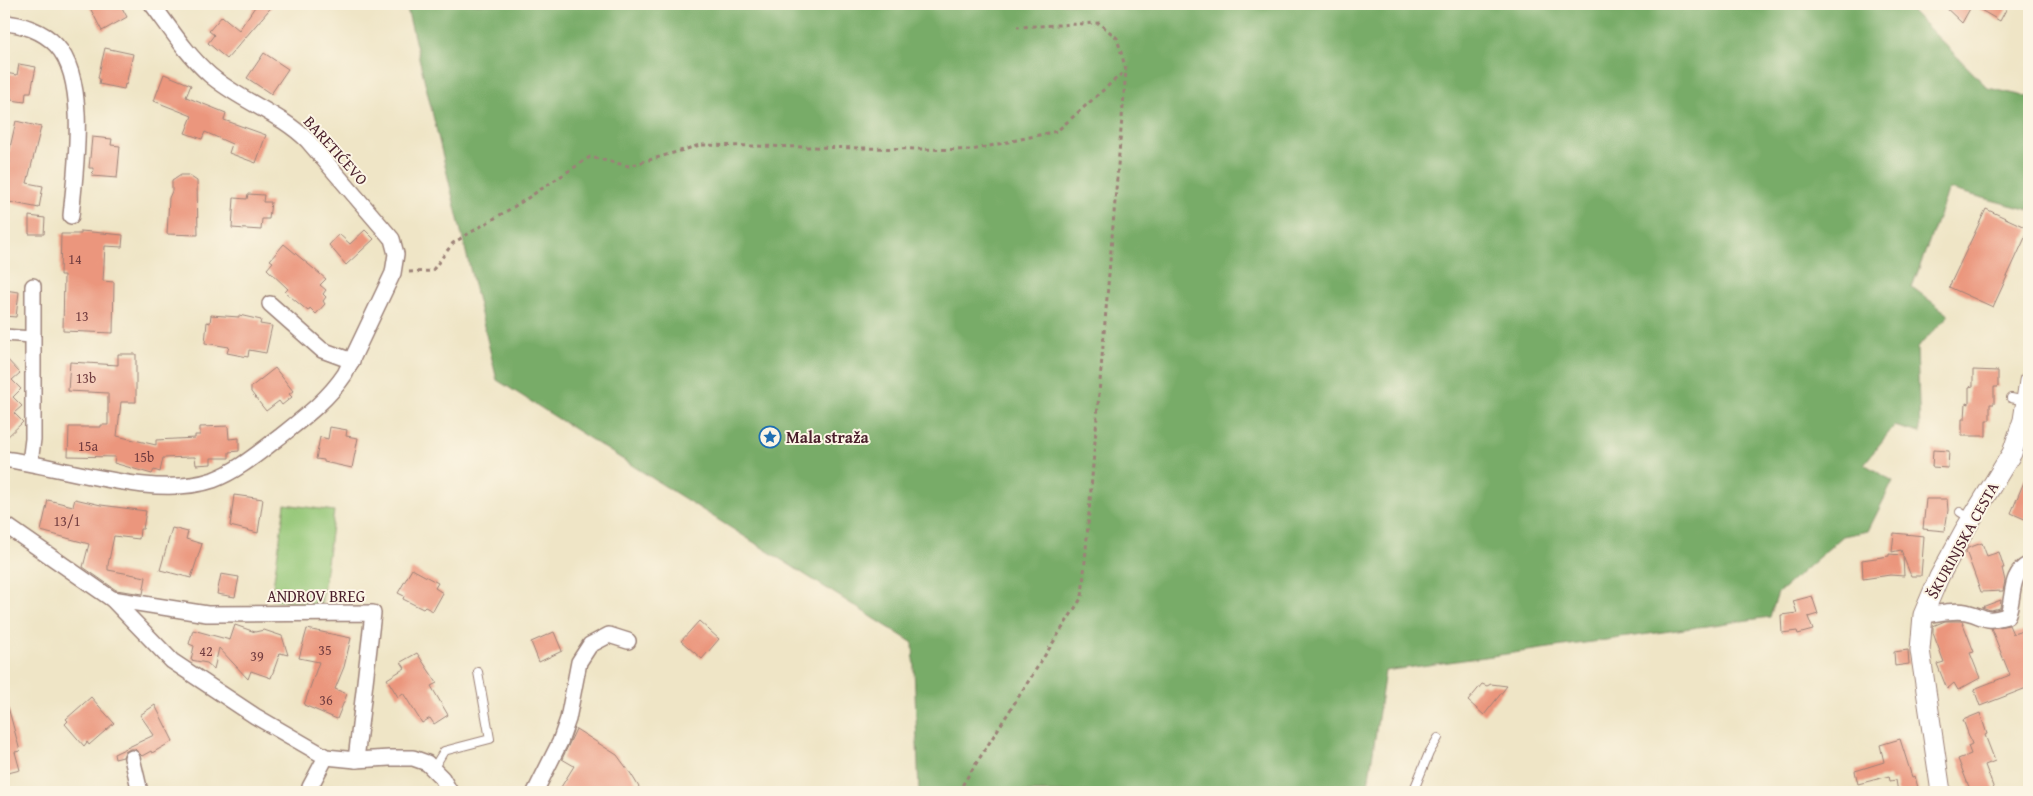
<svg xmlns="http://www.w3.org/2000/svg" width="2033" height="796" viewBox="0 0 2033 796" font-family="'Gentium Book Plus',serif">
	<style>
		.green { fill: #95c778; stroke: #707352 }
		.forest { fill: #78ac68; stroke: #61664a }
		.building { fill: #eb967d }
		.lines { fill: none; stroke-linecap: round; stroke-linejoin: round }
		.service-casing { stroke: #9c8278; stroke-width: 10 }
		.pedestrian-casing { stroke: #9c8278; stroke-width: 14 }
		.minor-casing { stroke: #9c8278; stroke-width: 18 }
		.tertiary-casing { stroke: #9c8278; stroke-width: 21 }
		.path { stroke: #9c8278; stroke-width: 3; stroke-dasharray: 4 4; stroke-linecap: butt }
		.service { stroke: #fff; stroke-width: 8 }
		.pedestrian { stroke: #fff; stroke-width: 11 }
		.minor { stroke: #fff; stroke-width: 15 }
		.tertiary { stroke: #fff; stroke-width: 19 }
		.labels { text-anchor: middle; stroke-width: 4; stroke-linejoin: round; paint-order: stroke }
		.number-label { font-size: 14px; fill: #723d40 }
		.street-label { font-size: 16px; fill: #4a1f2b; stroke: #fcf5e5 }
		.poi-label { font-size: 16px; font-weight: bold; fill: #4a1f2b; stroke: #fcf5e5; text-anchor: start }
	</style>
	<rect width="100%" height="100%" fill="#fcf5e5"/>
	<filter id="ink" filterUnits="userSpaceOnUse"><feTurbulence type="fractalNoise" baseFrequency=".02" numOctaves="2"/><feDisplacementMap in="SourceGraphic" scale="10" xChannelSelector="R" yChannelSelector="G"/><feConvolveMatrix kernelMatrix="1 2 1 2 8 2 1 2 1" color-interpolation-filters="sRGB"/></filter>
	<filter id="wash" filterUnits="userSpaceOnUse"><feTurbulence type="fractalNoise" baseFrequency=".0096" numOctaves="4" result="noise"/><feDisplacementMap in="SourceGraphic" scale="20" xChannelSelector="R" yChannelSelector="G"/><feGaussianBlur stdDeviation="1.12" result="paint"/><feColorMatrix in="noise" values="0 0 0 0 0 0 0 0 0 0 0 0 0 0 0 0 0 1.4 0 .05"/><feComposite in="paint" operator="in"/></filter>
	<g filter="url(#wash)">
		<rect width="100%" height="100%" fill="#efe5c6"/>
		<path class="green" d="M285,504l49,7 -13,96 -50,-7z"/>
		<path class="forest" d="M406,4h1499l83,84 41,9v113l-80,-21 -37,98 37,28 -32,33 3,85 -26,-7 -30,38 29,17 -25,50 -25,5 -65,57 -8,24 -385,54 -18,121h-448l-6,-149 -416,-263z"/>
		<g id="blocks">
			<g class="building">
				<path d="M88,4h32l7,13 -25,14z"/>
				<path d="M257,4h17l-47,55 -19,-16 6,-8 -5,-4 13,-15 17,14z"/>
				<path d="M1942,4h67l-9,17 -28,-16 -10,18z"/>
				<path d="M105,48l28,6 -7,31 -1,-1 -1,5 -25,-5 1,-5 -2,-1z"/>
				<path d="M264,53l24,16 -17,25 -24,-16z"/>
				<path d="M19,64l17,3 -5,25h-5l-1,10 -14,-2 1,-2 -8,-2 1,-23 12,2z"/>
				<path d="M164,74l27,11 -5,12 40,16 -2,7 42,15 -10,28 -27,-10 3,-9 -27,-12 -3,7 -17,-6 7,-17 -38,-15z"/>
				<path d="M16,121l25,6 -14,56 16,3 -4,22 -35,-7v-11l6,-29h-3z"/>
				<path d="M92,137l20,2 -1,6 9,1 -3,32 -25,-2 1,-8h-4z"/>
				<path d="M181,175h7l9,6 1,54 -31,-1 2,-36 3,-7v-10z"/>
				<path d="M248,194l16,1 -1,7h8l-2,17h-7l-1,11 -29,-2 2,-30 13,1z"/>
				<path d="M1986,209l43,20 -36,78 -44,-20z"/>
				<path d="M29,216l16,2 -1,16h-15z"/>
				<path d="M365,230l9,9 -28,26 -17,-20 10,-11 11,10z"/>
				<path d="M81,231l42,4 -1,12 -17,-1 -2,35 11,1 -1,51 -50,-2 1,-56h-4l1,-41h20z"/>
				<path d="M284,244l42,35 -6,6 6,5 -3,4 3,3 -3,4 2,3 -9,10 -6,-6 -2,3 -23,-19 3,-3 -21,-20 6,-7 -3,-2z"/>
				<path d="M4,290l15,2 -3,25 -12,-1z"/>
				<path d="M211,315l28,2v-2l22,5 -1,4 12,2 -6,27 -17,-3 -1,7 -21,-4 2,-6 -24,-4 2,-21 3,1z"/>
				<path d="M118,354h18v48h-15l-4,34 39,9v-5l39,-2v-3h5v-8l28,-1 1,13 10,-1v13l-10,1v6h-18v6l-15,1 -1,-8h-4l-28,1 -3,14 -6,-2 -2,4 -38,-11 1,-6 -47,-1 1,-29h32v-2h7v-32l-40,-2 2,-29 48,3z"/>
				<path d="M4,356l16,17 -8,7 9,9 -8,8 9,9 -8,7 9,9 -19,18z"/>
				<path d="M275,368l18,23 -4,3 3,3 -10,8 -3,-4 -13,10 -15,-19v-5z"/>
				<path d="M1973,370l25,1v16h-4v17h-4v16h-4v16h-24v-17h3l1,-16 3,1v-17l4,-1z"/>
				<path d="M330,427l17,3 -1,6 12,2 -6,30 -28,-6v-2l-8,-1 4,-22 8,2z"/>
				<path d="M1933,450l16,1 -1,17 -16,-1z"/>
				<path d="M2029,470v51l-18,-8z"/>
				<path d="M234,495l29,4 -5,34 -28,-7z"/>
				<path d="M75,499l26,6 45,6 -3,18h-3l-1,10 -25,-3 -6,29v5l38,7 -3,17 -27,-4 -33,-23 6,-23 -48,-13 7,-31 25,6z"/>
				<path d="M1926,499h21l1,11 -3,21 -22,-2z"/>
				<path d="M172,528l16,4 -2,7 16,5 -11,34 -31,-8z"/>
				<path d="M1894,533l30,3 -3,40h-10l-8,-20 1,20 -14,-1 -27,4 -1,-19 27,-4v-2l14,1 -2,-5 -9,2z"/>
				<path d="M1982,543l5,13 12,-4 5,16h-2l3,13 -2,10 -22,1 -15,-41 2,-3z"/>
				<path d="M412,569l26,14 -3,5 8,5 -10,18 -8,-4 -2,2 -20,-10 1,-3 -6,-3z"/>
				<path d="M221,574l18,3 -4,20 -18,-3z"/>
				<path d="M1812,596l6,18 -10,3 5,13 -15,4 -1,-3 -15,2 -1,-18 16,-2 -4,-12z"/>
				<path d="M2001,600l-1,8 -10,2 -8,-3z"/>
				<path d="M699,621l20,18 -17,20 -21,-18z"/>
				<path d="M1945,621h17l12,31 -4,1 10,25 -22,12 -4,-7 -7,6 -10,-25 7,-2 -11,-29v-7z"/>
				<path d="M235,625l20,7 9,-2 18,6 6,19 -8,-2 -9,25 -20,-7 -3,8 -29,-31 -5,21 -7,-6 -16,-3 3,-14 -5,-2 4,-14 37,10z"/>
				<path d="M2009,625l4,9 13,-4 3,7v50l-49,19 -6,-17 36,-14 -19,-47z"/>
				<path d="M307,629l44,9 -7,29 -9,22 12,5 -10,25 -33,-14 15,-43 -20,-4z"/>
				<path d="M554,632l8,19 -23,11 -8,-20z"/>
				<path d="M1908,650l1,14 -14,2 -1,-14z"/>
				<path d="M417,653l20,30 -6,3 17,29 -14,9 -4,-6 -8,5 -19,-30 -5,4 -11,-18 18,-11 -4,-6z"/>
				<path d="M1482,684l5,2 4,-2 16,2 -23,29 -16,-14z"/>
				<path d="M91,697l23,26 -25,22 -2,-3 -3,4 -19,-22 3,-3 -2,-2z"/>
				<path d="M155,705l18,36 -21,12 -1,-2 -9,5 -7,-7h-5l-5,3 -2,5 -8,2 -1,-5 40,-19 -14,-20z"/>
				<path d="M8,707l12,44 -5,1 5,18 -16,4v-66z"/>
				<path d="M1980,713l7,21 -2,1 10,26 -10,4 10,27h-24l-13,-33 13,-5 -3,-8 4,-2 -9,-24z"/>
				<path d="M576,729l41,26 14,19 11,18h-84l16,-26 -12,-7z"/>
				<path d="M1900,739l12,38 3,-1 4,16h-21l-2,-12 -6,1 -1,-5 -31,8 -3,-13 29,-9 -4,-17z"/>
			</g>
		</g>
	</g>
	<g filter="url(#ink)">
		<use href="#blocks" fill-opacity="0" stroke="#9c8278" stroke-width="1"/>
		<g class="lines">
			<g class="service-casing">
				<g id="service">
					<path d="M2011,398l15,3"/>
					<path d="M1960,512l11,7"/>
					<path d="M433,769l11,-18 46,-12 -12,-67"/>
					<path d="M1413,792l16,-39 9,-15"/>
				</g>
			</g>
			<g class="pedestrian-casing">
				<path id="pedestrian" d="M4,335l28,2"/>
			</g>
			<g class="minor-casing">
				<g id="minor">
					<path d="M4,23c18,1 39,8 52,22 33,34 19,127 15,171"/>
					<path d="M270,304l52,46 30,11"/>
					<path d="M4,459c61,8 151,41 209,21 24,-9 44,-26 64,-41 25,-20 50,-38 68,-65l48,-101 3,-19 -4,-15 -84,-98c-28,-28 -68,-40 -98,-66 -23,-20 -40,-47 -58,-71"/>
					<path d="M30,463l3,-24v-153"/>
					<path d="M4,524l108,75 60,62 83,55 71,41 30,3 34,-2h23l14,5 15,15 8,14"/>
					<path d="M112,599l95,15 166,-1 -17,147"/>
					<path d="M1923,615c13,-1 30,-6 43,-3 22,5 16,11 41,4 8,-18 1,-41 22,-52"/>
					<path d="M132,758l8,34"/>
					<path d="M311,792l-1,-5 16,-30"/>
					<path d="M535,792l25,-50 8,-23 11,-57 11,-17 19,-10 19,6"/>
				</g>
			</g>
			<g class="tertiary-casing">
				<path id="tertiary" d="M1941,792l-21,-142 3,-35 16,-38 25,-46 48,-78 11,-33 6,-39"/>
			</g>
			<g class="path">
				<path d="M409,272l23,-1 21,-28 67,-40 70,-46 39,9 71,-21 272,5 85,-19 69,-61"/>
				<path d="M958,792l124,-195 44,-527 -9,-32 -18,-15 -82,4"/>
			</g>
			<use href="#service" class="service"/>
			<use href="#pedestrian" class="pedestrian"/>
			<use href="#minor" class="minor"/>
			<use href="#tertiary" class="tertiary"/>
		</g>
	</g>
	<defs>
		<g id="sight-ring" transform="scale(1.125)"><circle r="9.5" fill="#fcf5e5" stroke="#1f6fb2" stroke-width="1.5"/><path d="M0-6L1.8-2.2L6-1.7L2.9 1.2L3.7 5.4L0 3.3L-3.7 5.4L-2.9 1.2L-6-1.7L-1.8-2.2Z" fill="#1f6fb2"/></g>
	</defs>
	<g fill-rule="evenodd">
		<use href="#sight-ring" x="770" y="437"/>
	</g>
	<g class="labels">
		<g class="number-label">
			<text x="75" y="264">14</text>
			<text x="82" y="321">13</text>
			<text x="86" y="383">13b</text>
			<text x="88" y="451">15a</text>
			<text x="144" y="462">15b</text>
			<text x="67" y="526">13/1</text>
			<text x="325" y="655">35</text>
			<text x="206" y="656">42</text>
			<text x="257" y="661">39</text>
			<text x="326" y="705">36</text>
		</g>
		<g class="street-label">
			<text transform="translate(336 150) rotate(48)" y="6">BARETIĆEVO</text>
			<text transform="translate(1962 540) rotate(-61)" y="6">ŠKURINJSKA CESTA</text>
			<text x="316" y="602">ANDROV BREG</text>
		</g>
		<g class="poi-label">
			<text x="786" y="443">Mala straža</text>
		</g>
	</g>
	<rect width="2033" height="796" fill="none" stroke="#fcf5e5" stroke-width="20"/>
</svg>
